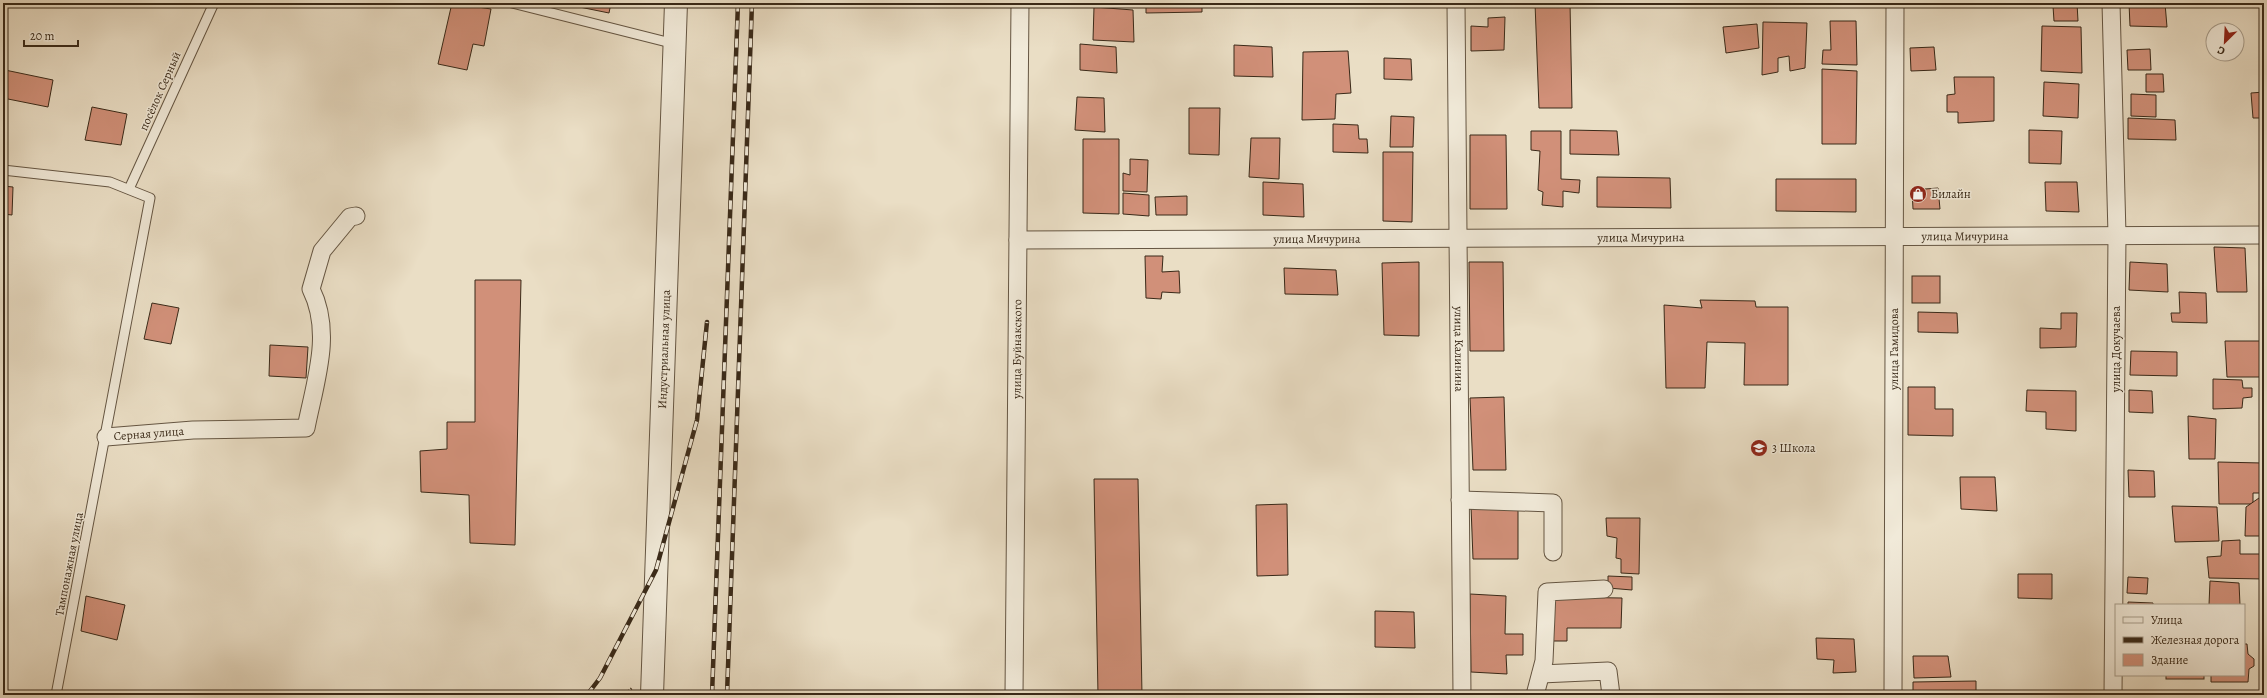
<svg xmlns="http://www.w3.org/2000/svg" width="2267" height="698" viewBox="0 0 2267 698" font-family="Alegreya,serif">
	<style>
		.building { fill: #d19079; stroke: #392918 }
		.lines { fill: none; stroke-linecap: round; stroke-linejoin: round }
		.service-casing { stroke: #655643; stroke-width: 11 }
		.minor-casing { stroke: #655643; stroke-width: 19 }
		.tertiary-casing { stroke: #655643; stroke-width: 24 }
		.path { stroke: #392918; stroke-width: 2.5; stroke-dasharray: 1 2; stroke-linecap: butt }
		.service { stroke: #f1ead9; stroke-width: 9 }
		.minor { stroke: #f1ead9; stroke-width: 17 }
		.tertiary { stroke: #f1ead9; stroke-width: 22 }
		.rail-casing { stroke: #392918; stroke-width: 4.5 }
		.rail { stroke: #f1ead9; stroke-width: 3; stroke-dasharray: 9; stroke-linecap: butt }
		.labels { text-anchor: middle; stroke-width: 3; stroke-linejoin: round; paint-order: stroke }
		.street-label { font-size: 12px; fill: #392918; stroke: #f1ead9 }
		.poi-label { font-size: 12px; fill: #392918; stroke: #f1ead9; text-anchor: start }
	</style>
	<rect width="100%" height="100%" fill="#eadec5"/>
	<filter id="stains"><feTurbulence type="fractalNoise" baseFrequency=".005" numOctaves="4"/><feColorMatrix values="0 0 0 0 .2 0 0 0 0 .09 0 0 0 0 .02 0 0 0 .5 -.17"/></filter>
	<radialGradient id="worn" r=".72"><stop offset=".6" stop-color="#630" stop-opacity="0"/><stop offset="1" stop-color="#630" stop-opacity=".3"/></radialGradient>
	<g class="building">
		<path d="M452,3l39,6 -7,37 -11,-2 -6,26 -29,-6z"/>
		<path d="M560,3h51l-2,10z"/>
		<path d="M1146,3h56v9l-56,1z"/>
		<path d="M1535,3h35l2,105h-33z"/>
		<path d="M1789,3h26v4l-26,-1z"/>
		<path d="M2064,3h13l1,18h-24l-1,-15h11z"/>
		<path d="M2129,3h36l2,24 -37,-1z"/>
		<path d="M1094,7l39,3 1,32 -41,-2z"/>
		<path d="M1505,17l-1,33 -33,1v-25l17,1v-9z"/>
		<path d="M1830,21h26l1,44 -35,-1 1,-14h8z"/>
		<path d="M1763,22l44,1 -2,45 -15,3 -1,-15 -11,2v14l-16,3z"/>
		<path d="M1757,24l2,24 -33,5 -3,-26z"/>
		<path d="M2042,26l39,1 1,46 -41,-2z"/>
		<path d="M1080,44l36,3 1,26 -37,-3z"/>
		<path d="M1234,45l38,2 1,30 -39,-1z"/>
		<path d="M1934,47l2,23 -25,1 -1,-23z"/>
		<path d="M2150,49l1,21h-23l-1,-20z"/>
		<path d="M1348,51l3,42 -15,1 -1,25 -33,1 1,-68z"/>
		<path d="M1384,58l27,1 1,21 -28,-1z"/>
		<path d="M1822,69l35,2 -1,73h-34z"/>
		<path d="M5,70l48,10 -5,27 -45,-9z"/>
		<path d="M2146,74h17l1,18h-18z"/>
		<path d="M1954,77h40v44l-36,2v-11h-11v-17l8,-1z"/>
		<path d="M2044,82l35,2 -1,34 -35,-2z"/>
		<path d="M2264,92v26h-11l-2,-25z"/>
		<path d="M2131,94l25,1v22l-25,-1z"/>
		<path d="M1077,97l27,1 1,34 -30,-2z"/>
		<path d="M92,107l35,7 -6,31 -36,-5z"/>
		<path d="M1189,108h31l-1,47 -30,-1z"/>
		<path d="M1391,116l23,1 -1,30h-23z"/>
		<path d="M2128,118l47,2 1,20 -48,-1z"/>
		<path d="M1333,124l25,1 1,14h8l1,14 -35,-1z"/>
		<path d="M1570,130l47,1 2,24 -49,-1z"/>
		<path d="M2029,130l33,1 -1,33 -32,-1z"/>
		<path d="M1531,131h30v48l19,1 -1,13 -16,-2v16l-21,-2 1,-13 -5,-2 2,-39 -9,-1z"/>
		<path d="M1470,135h36l1,74h-37z"/>
		<path d="M1251,138h29l-1,41 -30,-2z"/>
		<path d="M1083,139h36v75l-36,-1z"/>
		<path d="M1383,152h30l-1,70 -29,-1z"/>
		<path d="M1130,159l18,1 -1,32 -24,-1v-18l7,2z"/>
		<path d="M1597,177l73,1 1,30 -74,-1z"/>
		<path d="M1776,179h80v33l-80,-1z"/>
		<path d="M1263,182l40,2 1,33 -41,-2z"/>
		<path d="M2045,182h32l2,30 -33,-1z"/>
		<path d="M3,186l10,1 -1,28 -9,-1z"/>
		<path d="M1938,188l2,21h-27l-1,-19z"/>
		<path d="M1123,193l26,2v21l-26,-2z"/>
		<path d="M1187,196v19h-31l-1,-18z"/>
		<path d="M2214,247l31,1 2,44h-30z"/>
		<path d="M1145,256h18l-1,16 17,-1 1,22 -18,-1 -1,7 -15,-1z"/>
		<path d="M1419,262v74l-35,-1 -2,-72z"/>
		<path d="M1469,262h34l1,89h-34z"/>
		<path d="M2130,262l37,2 1,28 -39,-2z"/>
		<path d="M1284,268l52,2 2,25 -53,-1z"/>
		<rect x="1912" y="276" width="28" height="27"/>
		<path d="M475,280h46l-6,265 -45,-2 -1,-48 -48,-3 -1,-41 27,-2v-27h28z"/>
		<path d="M2179,292l27,1 1,30 -35,-1 -1,-9h9z"/>
		<path d="M1700,300l55,1 1,6h32v78h-44l1,-42 -38,-1 -2,46h-39l-2,-83 38,3z"/>
		<path d="M152,303l27,5 -8,36 -27,-5z"/>
		<path d="M1918,312l39,1 1,20 -40,-1z"/>
		<path d="M2061,313h16l-1,34 -36,1v-20l21,1z"/>
		<path d="M2225,341h39v36h-37z"/>
		<path d="M270,345l38,2 -2,31 -37,-2z"/>
		<path d="M2131,351l46,1v24l-47,-1z"/>
		<path d="M2213,379l29,1 1,8h9v9l-9,1 -1,10 -29,1z"/>
		<path d="M1908,387h27v22h18v27l-45,-1z"/>
		<path d="M2027,390l49,1v40l-30,-2v-17l-20,-1z"/>
		<path d="M2129,390l23,1 1,22 -24,-1z"/>
		<path d="M1504,397l2,73h-33l-3,-72z"/>
		<path d="M2188,416l28,3 -1,40h-26z"/>
		<path d="M2218,462l44,1v30h-9v11h-34z"/>
		<path d="M2128,470l26,1 1,26h-26z"/>
		<path d="M1960,477h35l2,34 -36,-2z"/>
		<path d="M1094,479h44l4,216h-44z"/>
		<path d="M2259,498h5v38h-19l1,-29z"/>
		<path d="M1287,504l1,71 -31,1 -1,-71z"/>
		<path d="M1471,506h47v53h-45z"/>
		<path d="M2172,506l45,1 2,34 -44,1z"/>
		<path d="M1606,518h34l-1,56 -18,-1v-14l-5,-1 1,-20 -10,-2z"/>
		<path d="M2240,540v14h24v25l-55,-1 -2,-21 14,-1 1,-15z"/>
		<path d="M2018,574h34v25l-34,-1z"/>
		<path d="M1608,576l24,1v13l-24,-2z"/>
		<path d="M2128,577l20,1 -1,16 -20,-1z"/>
		<path d="M2210,581l29,2 1,22h-31z"/>
		<path d="M1470,594l36,2 -1,38h18v21h-17l1,19 -36,-2z"/>
		<path d="M86,596l39,9 -8,35 -36,-9z"/>
		<path d="M1552,597l70,1 -1,30h-54v13h-16z"/>
		<path d="M2128,602l25,1v2h-25z"/>
		<path d="M1375,611l39,1 1,36 -40,-1z"/>
		<path d="M1816,638l38,1 2,33 -23,1 1,-13 -17,-1z"/>
		<path d="M2244,644h3l1,10 6,5v7l-5,3 -1,13h-37v-7h33z"/>
		<path d="M1913,656h35l3,21 -37,1z"/>
		<rect x="2166" y="675" width="38" height="4"/>
		<path d="M1976,681v12h-14v2h-49v-13z"/>
	</g>
	<g class="lines">
		<g class="service-casing">
			<g id="service">
				<path d="M512,3l163,41"/>
				<path d="M3,170l107,12 40,16 -94,497"/>
				<path d="M129,189l85,-186"/>
			</g>
		</g>
		<g class="minor-casing">
			<g id="minor">
				<path id="s1" d="M1456,3l6,692"/>
				<path d="M2111,3l6,232 -4,460"/>
				<path id="s2" d="M1018,240l1246,-5"/>
				<path id="s3" d="M106,437l87,-7 113,-2c9,-46 27,-95 5,-139l11,-38 28,-34 6,-1"/>
				<path d="M1460,500l93,3v49"/>
				<path d="M1541,674l67,-3 3,24"/>
				<path id="s4" d="M1014,695l6,-692"/>
				<path d="M1535,695l9,-34 3,-69 57,-3"/>
				<path id="s5" d="M1893,695l2,-692"/>
			</g>
		</g>
		<g class="tertiary-casing">
			<g id="tertiary">
				<path id="s6" d="M652,695l24,-692"/>
			</g>
		</g>
		<path class="path" d="M624,695l8,-7"/>
		<use href="#service" class="service"/>
		<use href="#minor" class="minor"/>
		<use href="#tertiary" class="tertiary"/>
		<g class="rail-casing">
			<g id="rail">
				<path d="M587,695l13,-17 56,-108 41,-150 10,-98"/>
				<path d="M712,695l26,-692"/>
				<path d="M727,695l25,-692"/>
			</g>
		</g>
		<use href="#rail" class="rail"/>
	</g>
	<defs>
		<g id="shop-disc" transform="scale(0.9)"><circle r="9.5" fill="#8f2418" stroke="#f1ead9"/><path d="M-5-2.5h2.3a2.7 3.5 0 0 1 5.4 0H5L5.5 6h-11ZM-1.5-2.5h3a1.5 2.3 0 0 0-3 0Z" fill="#fff"/></g>
		<g id="school-disc" transform="scale(0.9)"><circle r="9.5" fill="#8f2418" stroke="#f1ead9"/><path d="M0-5L7-2L0 1L-7-2ZM-4 1L0 2.5L4 1V4Q0 6-4 4Z" fill="#fff"/></g>
	</defs>
	<g fill-rule="evenodd">
		<use href="#shop-disc" x="1918" y="194"/>
		<use href="#school-disc" x="1759" y="448"/>
	</g>
	<g class="labels">
		<g class="street-label">
			<text transform="translate(160 91) rotate(-66)" y="4">посёлок Серный</text>
			<text dy="4" stroke="none"><textPath href="#s2" startOffset="947">улица Мичурина</textPath></text>
			<text dy="4" stroke="none"><textPath href="#s2" startOffset="623">улица Мичурина</textPath></text>
			<text dy="4" stroke="none"><textPath href="#s2" startOffset="299">улица Мичурина</textPath></text>
			<text dy="4" stroke="none"><textPath href="#s6" startOffset="346">Индустриальная улица</textPath></text>
			<text dy="4" stroke="none"><textPath href="#s4" startOffset="346">улица Буйнакского</textPath></text>
			<text dy="4" stroke="none"><textPath href="#s1" startOffset="346">улица Калинина</textPath></text>
			<text dy="4" stroke="none"><textPath href="#s5" startOffset="346">улица Гамидова</textPath></text>
			<text transform="translate(2116 349) rotate(-90)" y="4">улица Докучаева</text>
			<text dy="4" stroke="none"><textPath href="#s3" startOffset="43">Серная улица</textPath></text>
			<text transform="translate(69 564) rotate(-79)" y="4">Тампонажная улица</text>
		</g>
		<g class="poi-label">
			<text x="1931" y="198">Билайн</text>
			<text x="1772" y="452">3 Школа</text>
		</g>
	</g>
	<rect width="2267" height="698" fill="none" stroke="#eadec5" stroke-width="16"/>
	<rect x="4" y="4" width="2259" height="690" fill="none" stroke="#392918" stroke-width="2"/>
	<rect x="8" y="8" width="2251" height="682" fill="none" stroke="#392918"/>
	<rect x="2115" y="604" width="130" height="72" fill="#f1ead9" stroke="#a79d8c"/>
	<rect x="2123" y="617" width="20" height="6" fill="#f1ead9" stroke="#a79d8c"/>
	<text x="2151" y="624" font-size="12" fill="#392918">Улица</text>
	<rect x="2123" y="637" width="20" height="6" fill="#392918" stroke="#a79d8c"/>
	<text x="2151" y="644" font-size="12" fill="#392918">Железная дорога</text>
	<rect x="2123" y="654" width="20" height="12" fill="#d19079" stroke="#a79d8c"/>
	<text x="2151" y="664" font-size="12" fill="#392918">Здание</text>
	<g transform="translate(2225 42) rotate(204)"><circle r="19" fill="#f1ead9" stroke="#a79d8c"/>
	<path d="M0-3L7 15L0 10L-7 15Z" fill="#8f2418"/>
	<text y="-6" font-size="11" font-weight="bold" text-anchor="middle" fill="#392918">С</text>
	</g>
	<path d="M24 40v6h54v-6" fill="none" stroke="#392918" stroke-width="2"/>
	<text x="30" y="40" font-size="12" fill="#392918" stroke="#f1ead9" stroke-width="3" paint-order="stroke">20 m</text>
	<rect width="100%" height="100%" filter="url(#stains)"/>
	<rect width="100%" height="100%" fill="url(#worn)"/>
</svg>
